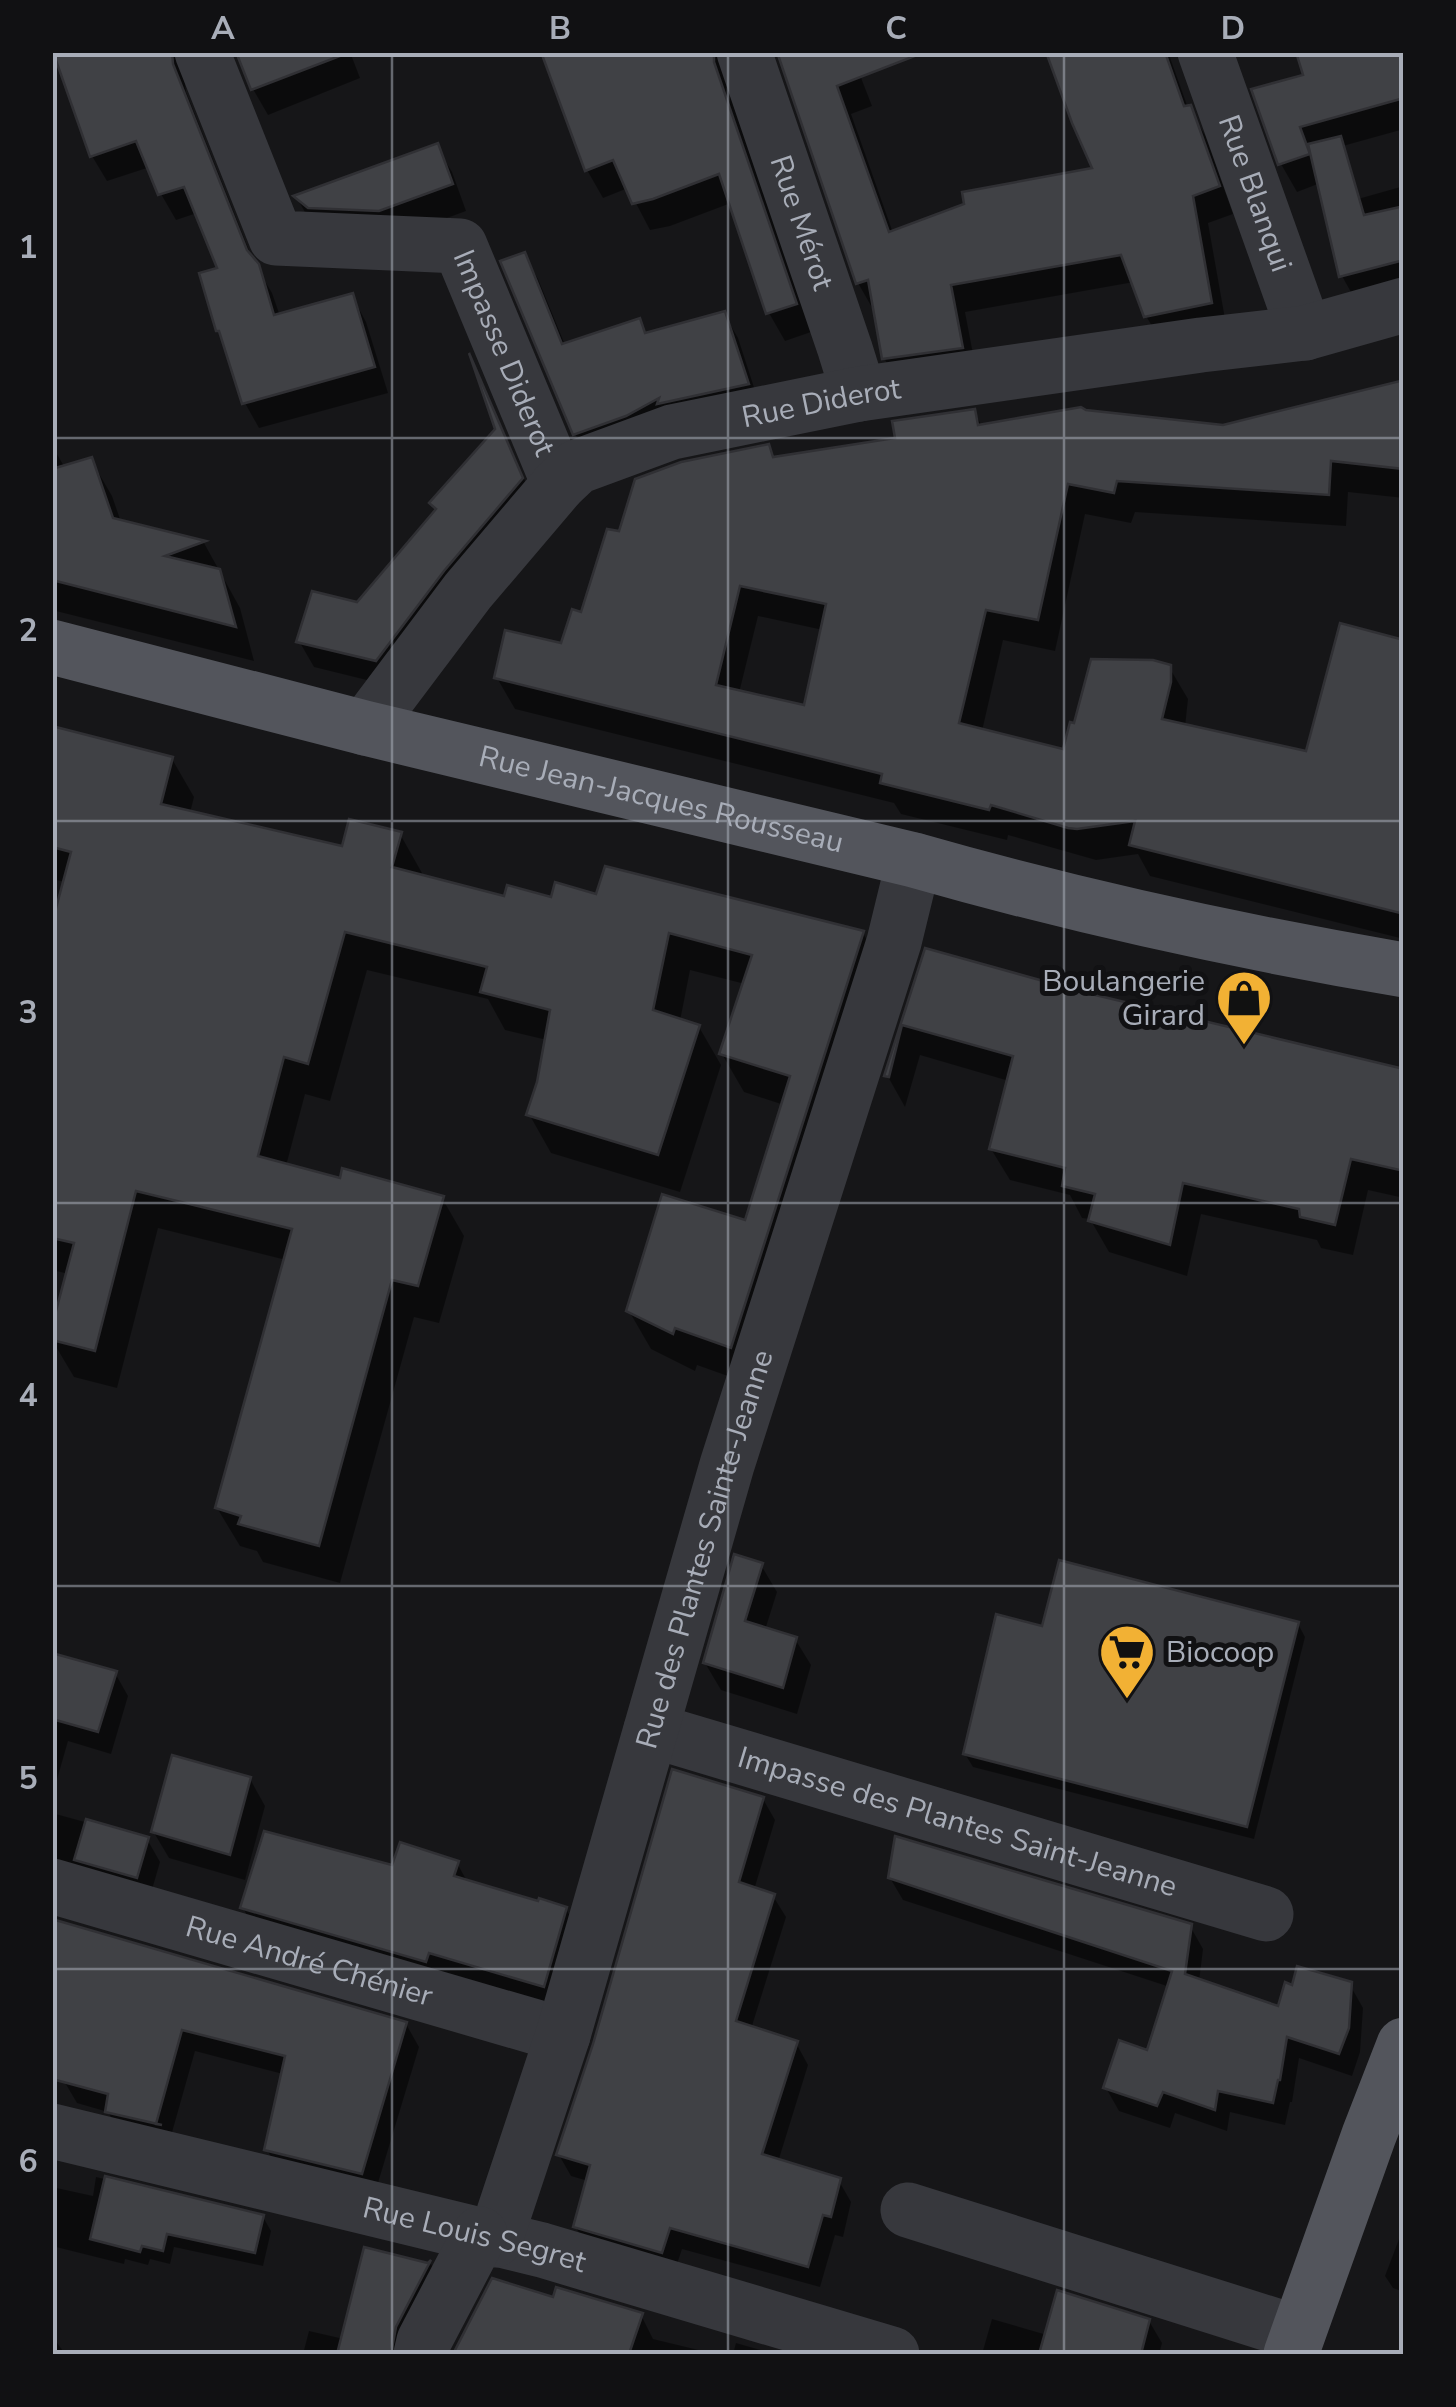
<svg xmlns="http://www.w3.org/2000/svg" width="1456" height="2407" viewBox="0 0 1456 2407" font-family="'Nunito Sans',sans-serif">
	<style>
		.shadow { fill: #0007; fill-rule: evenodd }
		.building { fill: #404145; stroke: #303034; stroke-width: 2.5; fill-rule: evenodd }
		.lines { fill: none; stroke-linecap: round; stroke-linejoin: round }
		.minor { stroke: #37383d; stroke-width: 55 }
		.major { stroke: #53555c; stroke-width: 55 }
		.grid { fill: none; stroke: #a8adb8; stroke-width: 2.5; stroke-opacity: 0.55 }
		.labels { text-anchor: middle; stroke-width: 10; stroke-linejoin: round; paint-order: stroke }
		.street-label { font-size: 30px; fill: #a8adb8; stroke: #111113 }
		.poi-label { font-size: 30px; fill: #a8adb8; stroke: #111113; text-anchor: end }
		.neatline { fill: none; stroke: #a8adb8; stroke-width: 4 }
		.grid-label { font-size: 32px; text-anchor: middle; font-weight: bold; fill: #a8adb8 }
	</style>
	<rect width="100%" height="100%" fill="#161618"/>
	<g class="shadow">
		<path d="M56,52h144l-16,24 2,16 68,171 18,30 8,23 72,-20 14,26 22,71 -129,35 -14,-25 -20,-61 -7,-12 3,-60 -24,-57 -21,7 -15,-26 -11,-27 -43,14 -15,-25z"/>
		<path d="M350,52l10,26 -92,37 -15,-26 -15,-36z"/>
		<path d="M544,52h202l65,280 -26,9 -16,-28 -38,-110 -61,23 -20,4 -22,-42 -25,10 -16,-28z"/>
		<path d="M776,52h75l21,54 -21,8 42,119 203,-63 -47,-118h119l20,56 17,27 28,79 -25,9 19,107 -65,13 -16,-27 -12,-34 -169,30 12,63 -77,11 -16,-28 -10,-47 -16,-28 -77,-228z"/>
		<path d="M1404,52v77l-90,25 9,28 -26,10 -16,-28 -26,-74z"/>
		<path d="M436,146l16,26 14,39 -71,26 -84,-14 -14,-25z"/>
		<path d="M1404,186v105l-47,12 -15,-27 -16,-68z"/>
		<path d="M524,255l14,24 27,66 74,-24 8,14 77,-21 14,24 23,71 -172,49 -14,-24z"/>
		<path d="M479,376l57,130 -145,180 -77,-19 -15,-26 59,-36 79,-94 -4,-7 65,-74z"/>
		<path d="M1404,382v116l-56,-6 -2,34 -211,-14 -4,11 -46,-9 -30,137 -52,-11 -21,91 83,21 104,-85 19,32 -3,28 123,27 96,-111v296l-254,-63 -12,-22 -42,6 -88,-25 -1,5 -106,-26 -7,-11 -379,-94 -18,-31 66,-32 20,-31 38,-81 147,-87 7,12 123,-19 76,-28 8,14 241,1zM758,616l65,14 -17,78 -67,-15z"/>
		<path d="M54,449l11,19 26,-8 21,36 9,26 83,21 36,65 14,53 -202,-51v-160z"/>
		<path d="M52,729l120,30 22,38 -4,16 154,36 56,-15 22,39v4l84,22 46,1 45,-3 266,36 22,39 -132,413 -56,-20 -2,6 -44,-22 -22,-38 117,-88 38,-118 -40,-13 -22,-38 23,-70 -55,-14 -10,51 19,6 22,38 -41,127 -129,-39 -22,-39 10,-31 8,-43 -42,-10 -17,-31 -121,-29 -37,131 -25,-7 -19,72 56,15 100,17 22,38 -25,87 -25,-6 -74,266 -77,-21 -6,-11 -17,-5 -23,-38 69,-248 -128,-32 -41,160 -43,-11 -22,-37 17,-66 -17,-4v-337l13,-51 -13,-3z"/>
		<path d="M926,951l156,44 322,77v126l-36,-8 -15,65 -32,-7 -4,-8 -116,-26 -14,62 -78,-24 -19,-33 -8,-1 -12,-23 -60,-15 -19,-31 18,-68 -89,-26 -15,52 -18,-32z"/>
		<path d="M761,1565l16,27 -12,38 30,9 16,26 -14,49 -76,-24 -16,-27z"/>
		<path d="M1298,1624l7,13 -51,202 -281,-72 -8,-13 79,-125z"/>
		<path d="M52,1655l63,18 13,23 -17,58 -43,-13 -16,56z"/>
		<path d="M250,1779l15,27 -20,74 -76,-22 -16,-27z"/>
		<path d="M763,1799l12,21 -21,70 19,6 13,21 -35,112 45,14 12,22 -30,97 61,19 12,21 -8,35 -8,-2 -15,52 -138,-38 -8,24 -86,-25 -13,-22 13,-45 -17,-5 -12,-21z"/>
		<path d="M52,1813l95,26 13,23 -11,38 -97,-19z"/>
		<path d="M457,1863l11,20 98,26 15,26 -22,77 -301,-77 -15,-27 151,-40z"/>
		<path d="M890,1878l300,48 13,23 -4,33 80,27 71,-24 13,23 -3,44 -8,24 -53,-18 -7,44h-2l-5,23 -55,-13 -3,19 -52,-18 -5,15 -51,-17 -13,-23 43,-35 21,-66 -267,-87z"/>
		<path d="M90,1987l316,37 13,23 -45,149 -94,-23 -13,-23 16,-76 -88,-23 -26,92 -48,-9 -13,-22 -31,-9 -13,-22z"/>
		<path d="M96,2177l167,40 8,14 -8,35 -89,-19 -4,17 -20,-5 -2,6 -23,-6 -1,5 -72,-18v-59l41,9z"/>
		<path d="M1404,2226v66l-11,-4 -8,-12z"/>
		<path d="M366,2250l63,16 2,-2 11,20 -36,70h-103l6,-23 35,8z"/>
		<path d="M493,2281l61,19 87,15 12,24 62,15h-260z"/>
		<path d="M992,2319l55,16 102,-14 13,22 -3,11h-177z"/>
		<path d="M52,2336l11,15v3h-11z"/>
		<path d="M736,2343l39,11h-42z"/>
	</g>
	<g class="building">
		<path d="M53,52h119l1,12 74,186 12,14 15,51 79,-22 22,74 -133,37 -23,-73h-3l-17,-58 18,-5 -33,-81 -26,8 -22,-54 -46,16z"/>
		<path d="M236,52h103l1,4 -89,34z"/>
		<path d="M541,52h173v10l83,242 -31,10 -47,-140 -66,25 -21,5 -19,-44 -28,11z"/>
		<path d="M777,52h138v4l-78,30 52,146 75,-28 -2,-12 130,-24 -20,-45 -26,-71h119l19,54 7,-1 29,81 -27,10 19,107 -68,14 -23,-62 -170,30 12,63 -81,11 -14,-79 -12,4z"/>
		<path d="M1296,52h108v46l-104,29 10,27 -32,11 -27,-76 52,-14z"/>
		<path d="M1341,136l23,79 40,-9v54l-65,17 -31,-133z"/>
		<path d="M438,143l15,41 -74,27 -71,-3 -15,-12z"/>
		<path d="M525,252l37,92 78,-26 5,15 80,-22 24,73 -92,20 2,-6 -33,18 -53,19 -73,-174z"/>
		<path d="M469,353l54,125 -79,93 -68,90 -80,-19 16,-51 45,11 79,-93 -7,-6 66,-74z"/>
		<path d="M1404,380v89l-73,-8 -2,34 -212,-14 -3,12 -46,-9 -30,136 -52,-10 -27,113 104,26 7,-27 4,1 17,-64 62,1 18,5v17l-9,37 144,32 34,-128 64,17v274l-275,-69 6,-24 -58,8 -9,-1 -77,-23 -2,5 -109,-27 2,-9 -388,-96 11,-48 56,13 11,-34 9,3 26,-83 12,2 16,-52 46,-17 88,-18 4,13 122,-19 -3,-17 83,-12 3,16 103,-18 5,3 137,15zM740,586l86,18 -22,101 -88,-20z"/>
		<path d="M92,457l21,61 93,23 -41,15 55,13 16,58 -184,-47v-111z"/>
		<path d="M52,726l121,31 -12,47 181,42 7,-27 53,13 -10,35 112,29 3,-11 44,12 4,-15 41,12 9,-28 259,65 -133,417 -56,-20 -2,6 -47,-23 36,-117 83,26 45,-144 -71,-22 33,-99 -83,-22 -16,77 47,15 -42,130 -132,-40 11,-33 13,-72 -70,-18 7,-25 -142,-35 -37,132 -24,-7 -26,99 82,22 2,-10 102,28 -26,90 -26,-6 -73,266 -81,-22 3,-8 -26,-8 77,-279 -156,-38 -41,160 -43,-11v-14l22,-83 -22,-5v-315l19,-71 -19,-5z"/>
		<path d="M925,948l158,44 321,77v102l-53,-12 -16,66 -35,-8 -1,-8 -116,-26 -13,62 -82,-24 7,-27 -33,-8 3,-18 -76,-19 24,-93 -111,-31 -13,52 -5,-1z"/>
		<path d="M734,1554l29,9 -18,58 52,16 -14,51 -80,-25z"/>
		<path d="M1059,1560l240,62 -52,205 -284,-73 33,-140 46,12z"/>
		<path d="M52,1653l65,18 -19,61 -46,-13z"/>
		<path d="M172,1755l79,22 -21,78 -79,-23z"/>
		<path d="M672,1769l92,28 -25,85 36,12 -39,127 62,20 -36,113 79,24 -10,39 -8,-2 -15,52 -138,-39 -8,25 -89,-26 17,-62 -34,-10 37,-111z"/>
		<path d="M86,1819l63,18 -12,41 -63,-18z"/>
		<path d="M264,1831l128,34 8,-23 59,19 -5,15 84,25 1,-3 28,9 -23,80 -115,-34 -3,9 -186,-54z"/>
		<path d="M895,1836l297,88 -7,50 93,32 7,-24 7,3 5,-19 55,16 -3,46 -10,26 -52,-17 -7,43h-2l-5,23 -55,-12 -3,19 -52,-18 -6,14 -54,-18 16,-48 28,10 25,-79 -284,-93z"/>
		<path d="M52,1919l355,103 -45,152 -98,-24 21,-94 -103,-26 -26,94 6,1 -57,-13 3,-18 -56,-15z"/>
		<path d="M105,2176l159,39 -9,38 -88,-19 -4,17 -21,-5 -2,6 -50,-13z"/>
		<path d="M364,2247l64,16 3,-3 -35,67 -5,27h-54z"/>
		<path d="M492,2278l61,19 3,-10 87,26 -14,41h-176z"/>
		<path d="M1057,2290l93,29 -9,35h-102z"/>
	</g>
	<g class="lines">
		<g class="minor">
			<path id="s1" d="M202,52l74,186 184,8 99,238"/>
			<path id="s2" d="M744,52l101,297 14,45"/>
			<path id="s3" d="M1205,52l100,281"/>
			<path id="s4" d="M365,728l103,-137 91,-107 18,-17 95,-35 187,-38 342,-49 104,-12 99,-28"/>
			<path id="s5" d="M651,1730l615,184"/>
			<path id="s6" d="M52,1886l511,149"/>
			<path id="s7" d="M52,2131l490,119 350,104"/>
			<path d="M908,2210l390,123"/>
			<path id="s8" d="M495,2240l68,-205 164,-570 167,-523 20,-82"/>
			<path d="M421,2354l3,-13 56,-107"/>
		</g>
		<g class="major">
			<path id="s9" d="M52,647l313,81 549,132c161,46 325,82 490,110"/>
			<path d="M1291,2354l78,-219 35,-90"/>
		</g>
	</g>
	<path class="grid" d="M392,52v2302M728,52v2302M1064,52v2302M52,438h1352M52,821h1352M52,1203h1352M52,1586h1352M52,1969h1352"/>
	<defs>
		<g id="shop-pin" transform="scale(2.875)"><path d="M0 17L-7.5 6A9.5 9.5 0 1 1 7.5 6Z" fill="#f2b134" stroke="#111113"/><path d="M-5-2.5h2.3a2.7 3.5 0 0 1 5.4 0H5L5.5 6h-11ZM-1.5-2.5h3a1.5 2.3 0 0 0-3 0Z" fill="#111"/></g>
		<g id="supermarket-pin" transform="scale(2.875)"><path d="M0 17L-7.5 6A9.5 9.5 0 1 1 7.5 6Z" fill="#f2b134" stroke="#111113"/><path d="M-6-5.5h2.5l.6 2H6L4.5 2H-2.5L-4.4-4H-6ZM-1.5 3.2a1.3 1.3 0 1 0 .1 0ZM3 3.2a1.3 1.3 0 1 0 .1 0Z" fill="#111"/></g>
	</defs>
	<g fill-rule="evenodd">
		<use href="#shop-pin" x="1244" y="998"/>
		<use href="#supermarket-pin" x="1127" y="1652"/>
	</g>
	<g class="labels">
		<g class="street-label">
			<text dy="10" stroke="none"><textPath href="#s3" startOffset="150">Rue Blanqui</textPath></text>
			<text dy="10" stroke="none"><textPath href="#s2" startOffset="180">Rue Mérot</textPath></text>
			<text dy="10" stroke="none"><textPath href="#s1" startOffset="500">Impasse Diderot</textPath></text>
			<text dy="10" stroke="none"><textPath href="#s4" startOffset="590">Rue Diderot</textPath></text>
			<text dy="10" stroke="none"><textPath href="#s9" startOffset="628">Rue Jean-Jacques Rousseau</textPath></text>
			<text dy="10" stroke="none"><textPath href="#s8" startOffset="722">Rue des Plantes Sainte-Jeanne</textPath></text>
			<text dy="10" stroke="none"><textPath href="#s5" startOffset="320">Impasse des Plantes Saint-Jeanne</textPath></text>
			<text dy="10" stroke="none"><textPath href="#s6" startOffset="268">Rue André Chénier</textPath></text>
			<text dy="10" stroke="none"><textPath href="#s7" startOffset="435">Rue Louis Segret</textPath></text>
		</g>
		<g class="poi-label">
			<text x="1205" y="991">Boulangerie<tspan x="1205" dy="34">Girard</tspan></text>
			<text x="1166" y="1662" text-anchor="start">Biocoop</text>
		</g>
	</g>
	<rect width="1456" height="2407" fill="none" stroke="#111113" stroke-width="110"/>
	<rect x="55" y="55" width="1346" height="2297" class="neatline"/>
	<g class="grid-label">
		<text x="223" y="39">A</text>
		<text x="560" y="39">B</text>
		<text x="896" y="39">C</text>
		<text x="1233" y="39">D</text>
		<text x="28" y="258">1</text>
		<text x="28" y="641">2</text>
		<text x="28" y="1023">3</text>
		<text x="28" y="1406">4</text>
		<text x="28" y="1789">5</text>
		<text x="28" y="2172">6</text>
	</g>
</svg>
